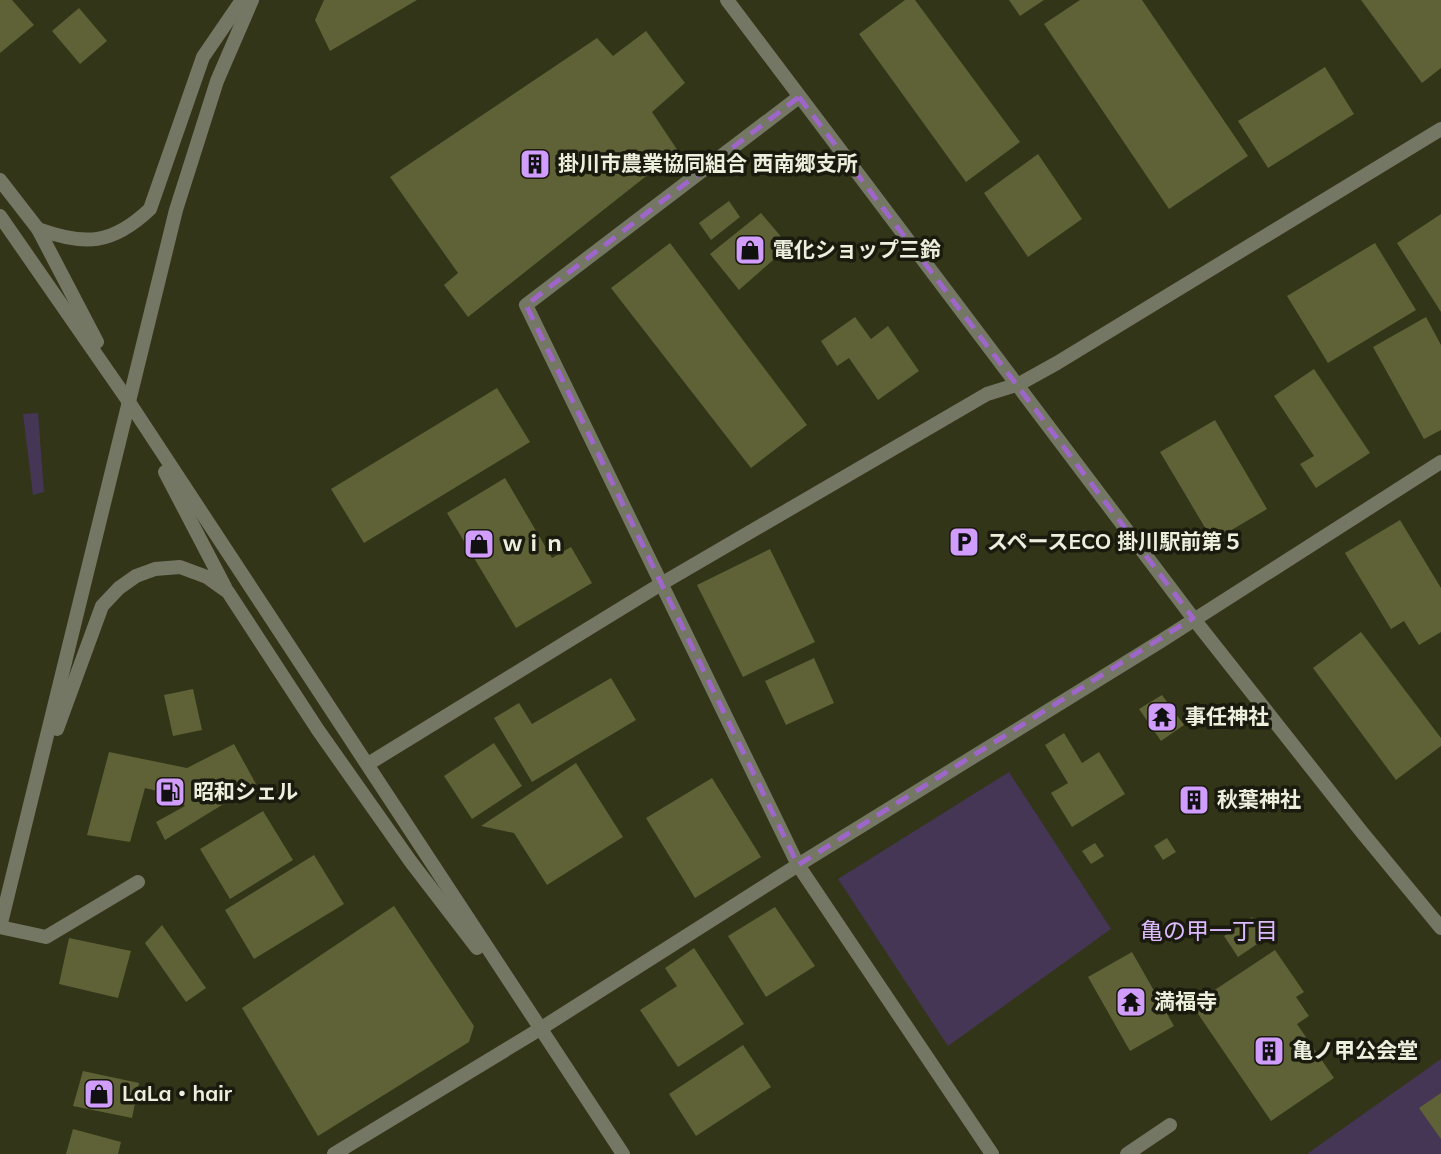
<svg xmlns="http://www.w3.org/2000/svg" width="1441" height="1154" viewBox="0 0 1441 1154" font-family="Mulish,'Noto Sans JP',sans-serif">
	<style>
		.green { fill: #463655 }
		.building { fill: #5e6236 }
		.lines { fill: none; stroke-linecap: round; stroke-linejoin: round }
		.service { stroke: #747763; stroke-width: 14 }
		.minor { stroke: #747763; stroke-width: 14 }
		.tertiary { stroke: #747763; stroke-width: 14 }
		.marked { fill: none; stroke: #9d66c8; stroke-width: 5; stroke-dasharray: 14 9; stroke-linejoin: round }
		.labels { text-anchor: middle; stroke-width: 7; stroke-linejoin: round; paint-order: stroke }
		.poi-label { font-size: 21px; font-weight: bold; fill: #edefdd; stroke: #1a1b0e; text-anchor: start }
		.neighbourhood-label { font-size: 23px; fill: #dbf; stroke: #1a1b0e }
	</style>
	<rect width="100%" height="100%" fill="#323517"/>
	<g class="green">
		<path d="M38,413l6,79 -11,3 -10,-81z"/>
		<path d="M1009,772l102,157 -163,117 -110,-167z"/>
		<path d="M1441,1059v95h-134z"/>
	</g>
	<g class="building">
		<path d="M0,0h12l22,25 -34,28z"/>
		<path d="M324,0h93l-87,51 -15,-31z"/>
		<path d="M905,0h10l105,142 -54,40 -107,-148z"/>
		<path d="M1009,0h35l-24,16z"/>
		<path d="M1080,0h62l106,156 -79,53 -125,-185z"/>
		<path d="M1361,0h80v68l-19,15z"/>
		<path d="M79,8l28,33 -27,23 -28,-33z"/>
		<path d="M646,31l39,52 -33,29 26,39 -210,166 -24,-32 14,-12 -68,-96 207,-139 16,18z"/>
		<path d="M1325,67l29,47 -86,54 -30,-47z"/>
		<path d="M1038,154l44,65 -54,38 -44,-64z"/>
		<path d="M729,201l11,16 -29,23 -12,-17z"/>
		<path d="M761,213l28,33 -50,44 -29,-36z"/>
		<path d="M1441,214v98l-44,-69z"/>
		<path d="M670,243l137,182 -56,43 -140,-180z"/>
		<path d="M1375,243l41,67 -88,53 -41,-67z"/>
		<path d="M855,317l16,22 17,-13 31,45 -41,29 -29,-42 -12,8 -16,-25z"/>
		<path d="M1426,317l15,28v85l-17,9 -51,-92z"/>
		<path d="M1314,369l56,84 -54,35 -16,-24 14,-8 -40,-60z"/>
		<path d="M497,388l33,54 -166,101 -33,-54z"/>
		<path d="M1215,420l52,89 -54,32 -53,-89z"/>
		<path d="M505,478l47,80 19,-11 21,36 -76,45 -69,-115z"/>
		<path d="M1400,520l41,68v44l-22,13 -15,-24 -13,8 -46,-76z"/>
		<path d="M770,549l45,93 -72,35 -46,-92z"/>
		<path d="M1361,632l80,106v8l-45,34 -83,-112z"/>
		<path d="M814,658l20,45 -48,22 -21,-44z"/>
		<path d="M611,678l25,42 -104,62 -38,-64 25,-15 13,21z"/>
		<path d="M193,689l9,41 -29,6 -9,-41z"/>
		<path d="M1162,695l22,30 -23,16 -22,-32z"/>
		<path d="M1064,733l18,30 17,-11 26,42 -53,33 -21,-34 17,-10 -23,-38z"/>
		<path d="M494,743l28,43 -50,33 -28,-43z"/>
		<path d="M234,744l22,40 -91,56 -9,-18 29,-16 -7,-10 -33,-8 -15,54 -43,-7 22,-83 78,16z"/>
		<path d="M576,763l47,74 -76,48 -33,-52 -33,-7z"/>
		<path d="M712,778l49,79 -66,41 -49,-80z"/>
		<path d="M1195,789l9,13 -12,8 -8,-13z"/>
		<path d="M263,811l30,49 -63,39 -30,-50z"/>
		<path d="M1167,838l9,14 -13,8 -9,-14z"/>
		<path d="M1095,843l9,13 -13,8 -9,-13z"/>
		<path d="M314,855l30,49 -90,55 -29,-49z"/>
		<path d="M394,906l80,120 -5,16 -151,94 -76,-128z"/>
		<path d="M775,907l40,59 -49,31 -38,-61z"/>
		<path d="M1252,917l14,21 -28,19 -14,-21z"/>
		<path d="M162,925l44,63 -20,14 -41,-59z"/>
		<path d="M69,938l62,13 -13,47 -59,-14z"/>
		<path d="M694,948l50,76 -66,43 -38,-57 37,-24 -12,-18z"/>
		<path d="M1275,950l29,42 -8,5 13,19 -12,8 37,54 -63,43 -79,-116z"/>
		<path d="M1132,952l42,74 -44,25 -42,-74z"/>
		<path d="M743,1045l28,42 -75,49 -27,-42z"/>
		<path d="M83,1071l56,12 -7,35 -59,-12z"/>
		<path d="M1441,1093v46l-22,-31z"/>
		<path d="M73,1129l48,13 -3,12h-52z"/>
	</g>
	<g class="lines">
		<path class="service" d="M0,927l46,10 92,-55"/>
		<g class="minor">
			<path d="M799,97l-273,208 272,560 194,289"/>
			<path d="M368,764l293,-180 326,-190 32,-10 38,-21 384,-234"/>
			<path d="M334,1154l206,-125 258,-164 363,-224 280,-179"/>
			<path d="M1127,1154l43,-29"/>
		</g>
		<g class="tertiary">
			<path d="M727,0l466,618 168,213 80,97"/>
			<path d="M0,180l38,49 59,113"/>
			<path d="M0,216l129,186 494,752"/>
			<path d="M38,229c47,17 74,16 112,-20l53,-152 39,-57"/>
			<path d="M165,472l60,115"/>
			<path d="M57,729l45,-123 17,-18 17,-12 19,-7 25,-2 27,10 21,15 90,138 93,132 66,86"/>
			<path d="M0,927l176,-717 41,-129 35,-81"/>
		</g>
	</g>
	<path class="marked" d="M799,97l394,521 -395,247 -272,-560z"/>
	<defs>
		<g id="building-square" transform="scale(1.575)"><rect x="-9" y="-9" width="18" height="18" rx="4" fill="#d09dfe" stroke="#1a1b0e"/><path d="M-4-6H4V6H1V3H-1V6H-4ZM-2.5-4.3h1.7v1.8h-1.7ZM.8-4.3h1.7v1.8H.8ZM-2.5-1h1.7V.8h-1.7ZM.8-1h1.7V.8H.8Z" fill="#111"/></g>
		<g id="shop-square" transform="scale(1.575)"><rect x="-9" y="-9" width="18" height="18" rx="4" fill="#d09dfe" stroke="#1a1b0e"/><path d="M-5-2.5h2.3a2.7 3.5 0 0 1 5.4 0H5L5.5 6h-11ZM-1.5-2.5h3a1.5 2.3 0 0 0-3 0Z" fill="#111"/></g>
		<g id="parking-square" transform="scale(1.575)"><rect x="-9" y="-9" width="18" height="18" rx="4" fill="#d09dfe" stroke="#1a1b0e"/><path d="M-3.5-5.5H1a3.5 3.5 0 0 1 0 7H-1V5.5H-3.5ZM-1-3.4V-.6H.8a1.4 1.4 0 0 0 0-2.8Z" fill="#111"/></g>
		<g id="temple-square" transform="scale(1.575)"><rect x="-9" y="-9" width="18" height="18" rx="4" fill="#d09dfe" stroke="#1a1b0e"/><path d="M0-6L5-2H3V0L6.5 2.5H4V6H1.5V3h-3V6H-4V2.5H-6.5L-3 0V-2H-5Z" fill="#111"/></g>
		<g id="fuel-square" transform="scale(1.575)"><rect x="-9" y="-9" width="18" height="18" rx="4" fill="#d09dfe" stroke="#1a1b0e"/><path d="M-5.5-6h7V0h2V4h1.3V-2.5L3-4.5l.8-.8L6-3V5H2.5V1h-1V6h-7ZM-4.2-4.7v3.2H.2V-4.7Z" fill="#111"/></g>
	</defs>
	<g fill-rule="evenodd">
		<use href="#building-square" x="535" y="164"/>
		<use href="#shop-square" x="750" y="250"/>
		<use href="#parking-square" x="964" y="542"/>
		<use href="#shop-square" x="479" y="544"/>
		<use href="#temple-square" x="1162" y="717"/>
		<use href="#fuel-square" x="170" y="792"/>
		<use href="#building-square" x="1194" y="800"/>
		<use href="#temple-square" x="1131" y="1002"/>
		<use href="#building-square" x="1269" y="1051"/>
		<use href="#shop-square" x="99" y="1094"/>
	</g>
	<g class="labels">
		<g class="poi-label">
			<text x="558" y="171">掛川市農業協同組合 西南郷支所</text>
			<text x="773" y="257">電化ショップ三鈴</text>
			<text x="987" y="549">スペースECO 掛川駅前第５</text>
			<text x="502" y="551">ｗｉｎ</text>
			<text x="1185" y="724">事任神社</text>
			<text x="193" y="799">昭和シェル</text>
			<text x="1217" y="807">秋葉神社</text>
			<text x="1154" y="1009">満福寺</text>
			<text x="1292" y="1058">亀ノ甲公会堂</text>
			<text x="122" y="1101">LaLa・hair</text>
		</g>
		<g class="neighbourhood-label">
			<text x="1209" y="939">亀の甲一丁目</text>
		</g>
	</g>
</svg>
